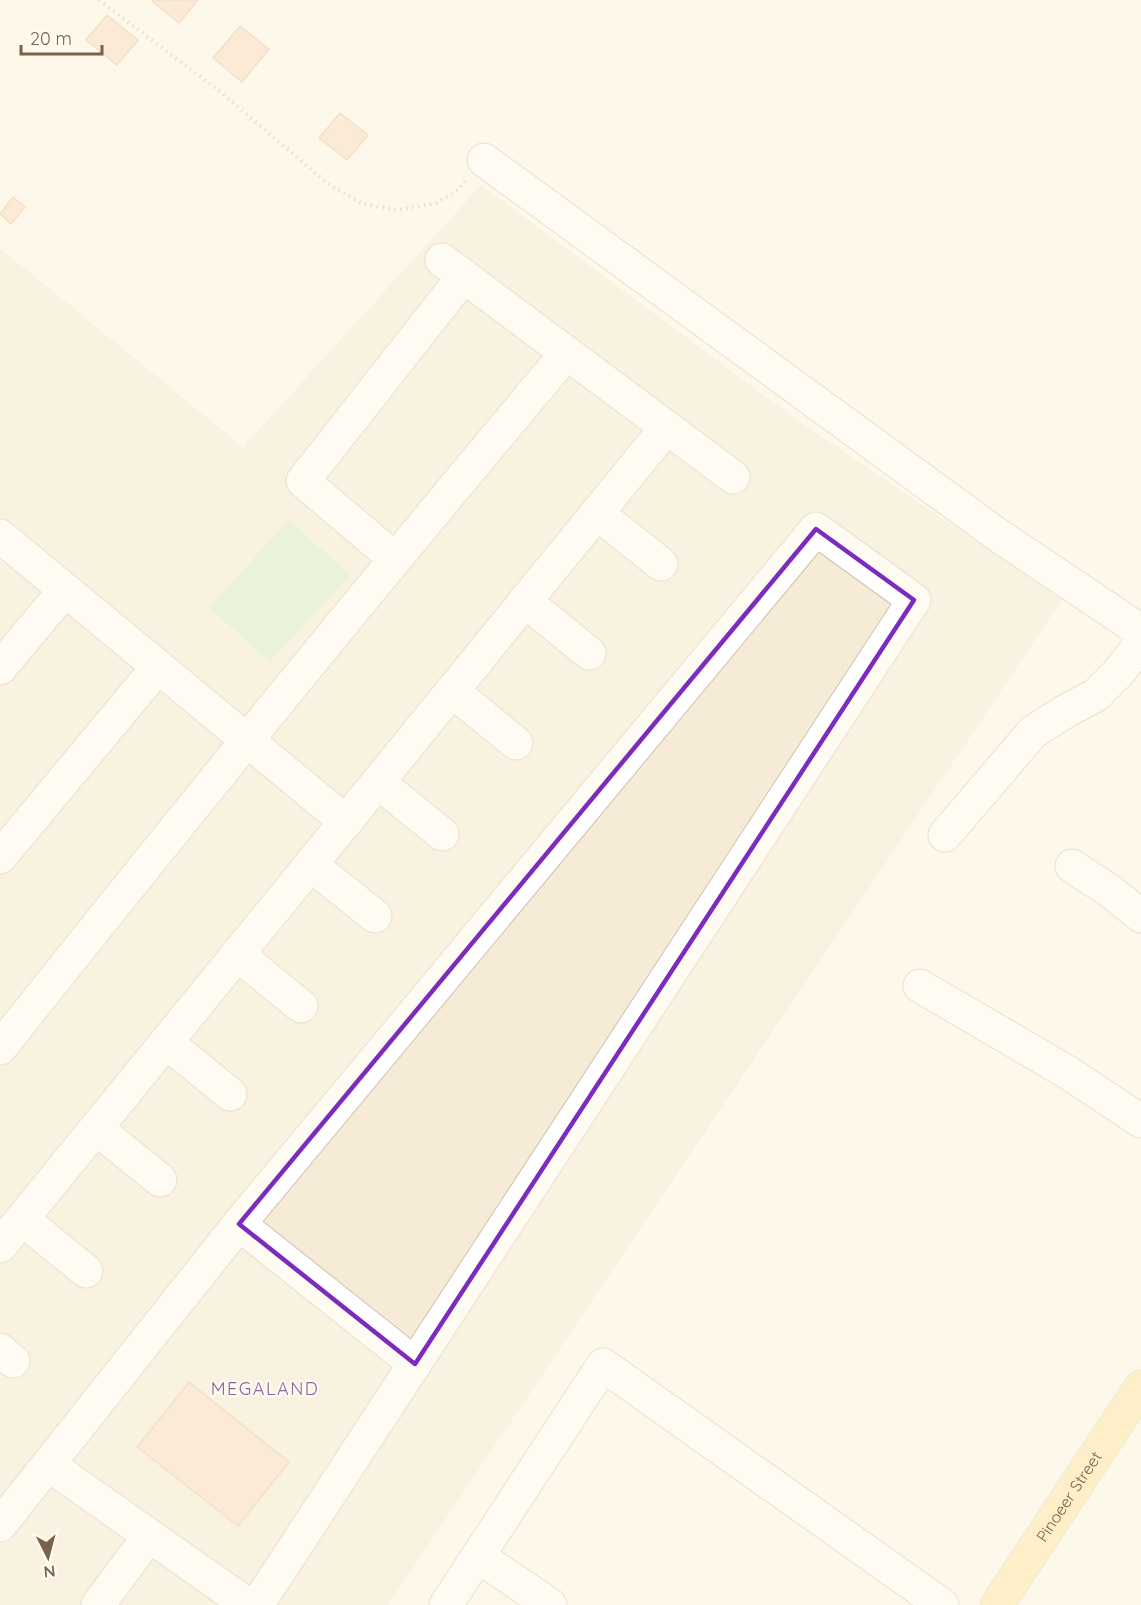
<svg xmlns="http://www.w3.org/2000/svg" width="1141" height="1605" viewBox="0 0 1141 1605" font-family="Quicksand,sans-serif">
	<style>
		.residential { fill: #f6ebd7 }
		.grass { fill: #d2edc6 }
		.building { fill: #f5dabf; stroke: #e9c39f; stroke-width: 1.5 }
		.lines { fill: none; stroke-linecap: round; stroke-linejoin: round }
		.minor-casing { stroke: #d2c1ad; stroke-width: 35 }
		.major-casing { stroke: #ddd6d0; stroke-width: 35 }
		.path { stroke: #dbbea1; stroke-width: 4; stroke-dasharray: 1.5 4.5; stroke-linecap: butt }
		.minor { stroke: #fff; stroke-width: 33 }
		.major { stroke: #ffe59f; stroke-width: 33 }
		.marked { fill: none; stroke: #7b2cbf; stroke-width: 4.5; stroke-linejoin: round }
		.labels { text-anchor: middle; stroke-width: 4.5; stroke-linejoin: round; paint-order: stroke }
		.street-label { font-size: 16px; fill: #7b614a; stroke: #fffbf1 }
		.neighbourhood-label { font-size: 18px; letter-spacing: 1.5px; fill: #8b6397; stroke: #fffbf1 }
	</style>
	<rect width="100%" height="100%" fill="#fef8ea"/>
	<path class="residential" d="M481,185l315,234 266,181 -674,1005h-388v-1357l243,199z"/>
	<path class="grass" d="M289,520l61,55 -80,87 -61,-55z"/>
	<g class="building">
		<path d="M153,0h45l-19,23 -27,-22z"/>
		<path d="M107,15l31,25 -21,25 -31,-25z"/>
		<path d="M240,26l29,23 -27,33 -29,-24z"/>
		<path d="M340,113l28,22 -21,25 -28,-22z"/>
		<path d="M13,197l12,10 -14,17 -11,-10z"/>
		<path d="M189,1382l100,80 -51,64 -101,-79z"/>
	</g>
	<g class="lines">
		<g class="minor-casing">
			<g id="minor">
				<path d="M484,160l511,373 146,98"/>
				<path d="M442,260l291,217"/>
				<path d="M597,513l64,51"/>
				<path d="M0,536l346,286"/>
				<path d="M394,558l-91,-77 161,-205"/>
				<path d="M525,601l64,52"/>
				<path d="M0,668l65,-78"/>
				<path d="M452,691l64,52"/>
				<path d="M378,782l64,52"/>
				<path d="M945,835l88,-103 33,-21 30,-16 22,-22 23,-29"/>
				<path d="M0,857l158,-190"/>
				<path d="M311,865l64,51"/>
				<path d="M1072,866l38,25 31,25"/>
				<path d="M237,954l64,52"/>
				<path d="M920,986l147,86 74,49"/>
				<path d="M166,1042l64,52"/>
				<path d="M0,1048c186,-234 374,-466 567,-695"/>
				<path d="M96,1128l64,52"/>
				<path d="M22,1219l64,52"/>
				<path d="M239,1224l176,140"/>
				<path d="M0,1246l667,-819"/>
				<path d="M0,1350l13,11"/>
				<path d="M49,1465l199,140"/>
				<path d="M0,1525l239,-301 577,-695 98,71 -657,1005"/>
				<path d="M478,1556l72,49"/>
				<path d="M98,1605l51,-69"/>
				<path d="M446,1605l157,-240 339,240"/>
			</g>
		</g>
		<g class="major-casing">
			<g id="major">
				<path id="s1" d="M997,1605l144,-218"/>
			</g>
		</g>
		<path class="path" d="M99,0l124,94 105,90 35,20 36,6 37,-7 23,-14 7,-9"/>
		<use href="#minor" class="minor"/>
		<use href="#major" class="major"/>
	</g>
	<path d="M0 0H1141V1605H0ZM816,529l98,71 -499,764 -176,-140z" fill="#fef8ea" fill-opacity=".55" fill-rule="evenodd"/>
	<path class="marked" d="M816,529l98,71 -499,764 -176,-140z"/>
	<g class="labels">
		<g class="street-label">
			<text dy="6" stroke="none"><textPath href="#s1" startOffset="130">Pinoeer Street</textPath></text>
		</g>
		<g class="neighbourhood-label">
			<text x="265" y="1395">MEGALAND</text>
		</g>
	</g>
	<g transform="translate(48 1557) rotate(174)" stroke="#fffbf1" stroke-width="4.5" paint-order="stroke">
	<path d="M0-4.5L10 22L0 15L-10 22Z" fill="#7b614a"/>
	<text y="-9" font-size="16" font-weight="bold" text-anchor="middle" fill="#7b614a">N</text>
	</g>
	<path d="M21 45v9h81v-9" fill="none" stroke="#7b614a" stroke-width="3"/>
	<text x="30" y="45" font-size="18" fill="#7b614a" stroke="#fffbf1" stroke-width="4.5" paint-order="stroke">20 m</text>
</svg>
